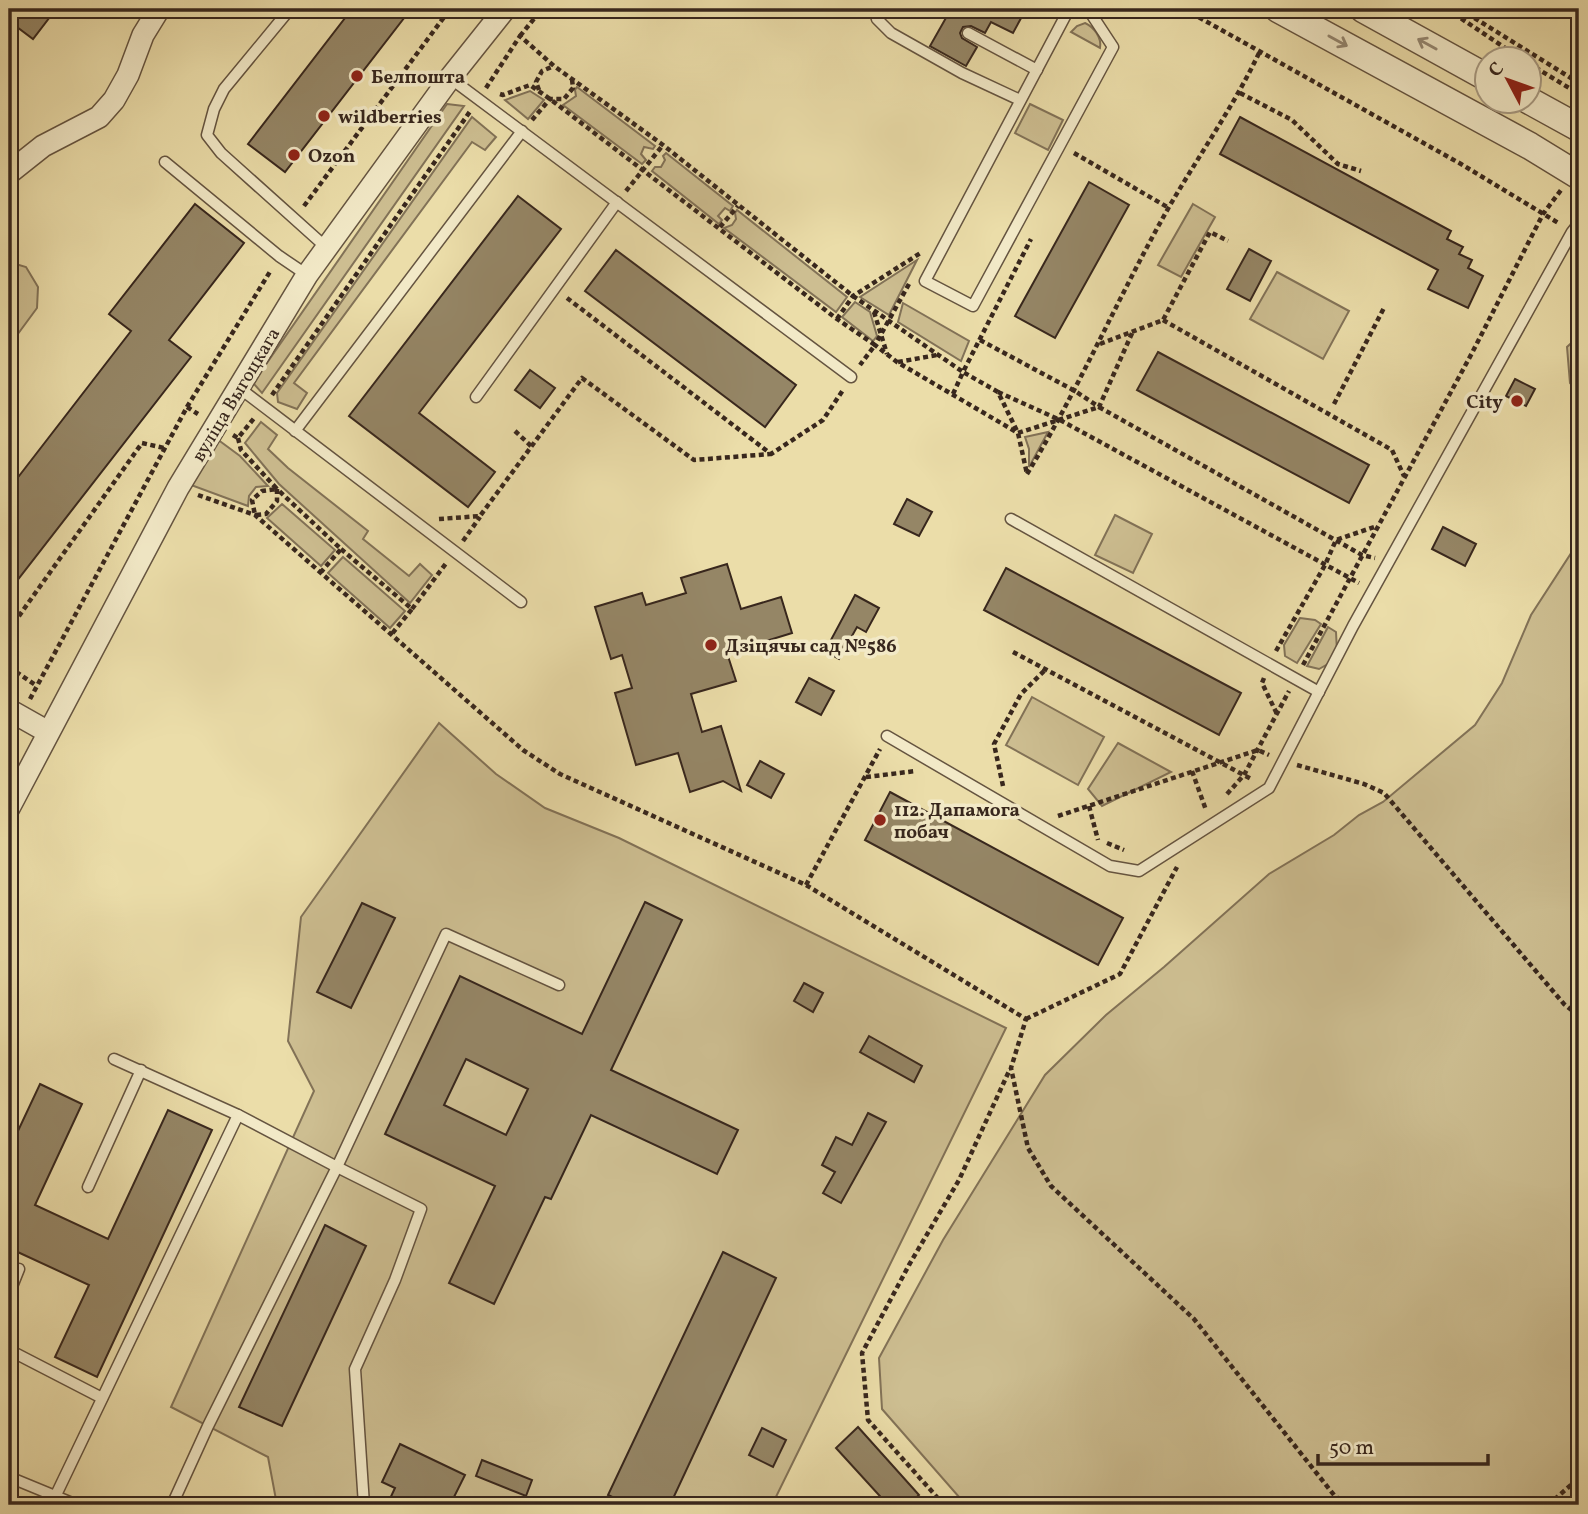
<svg xmlns="http://www.w3.org/2000/svg" width="1588" height="1514" viewBox="0 0 1588 1514" font-family="Vollkorn,serif">
	<style>
		.green { fill: #cdbe91; stroke: #827257; stroke-width: 2 }
		.building { fill: #958666; stroke: #38271d; stroke-width: 2; fill-rule: evenodd }
		.lines { fill: none; stroke-linecap: round; stroke-linejoin: round }
		.service-casing { stroke: #655440; stroke-width: 13 }
		.minor-casing { stroke: #655440; stroke-width: 24 }
		.tertiary-casing { stroke: #655440; stroke-width: 29 }
		.path { stroke: #38271d; stroke-width: 4.5; stroke-dasharray: 5 3.5; stroke-linecap: butt }
		.service { stroke: #f2e9c7; stroke-width: 10 }
		.minor { stroke: #f2e9c7; stroke-width: 21 }
		.tertiary { stroke: #f2e9c7; stroke-width: 26 }
		.oneway { stroke: #958872 }
		.poi-dot { fill: #8f2418; stroke: #f2e9c7; stroke-width: 2.5 }
		.labels { text-anchor: middle; stroke-width: 7; stroke-linejoin: round; paint-order: stroke }
		.poi-label { font-size: 19px; font-weight: bold; fill: #38271d; stroke: #f2e9c7; text-anchor: start }
		.street-label { font-size: 19px; fill: #38271d; stroke: #f2e9c7 }
	</style>
	<rect width="100%" height="100%" fill="#ebdda9"/>
	<filter id="stains"><feTurbulence type="fractalNoise" baseFrequency=".00286" numOctaves="4"/><feColorMatrix values="0 0 0 0 .2 0 0 0 0 .09 0 0 0 0 .02 0 0 0 .5 -.17"/></filter>
	<radialGradient id="worn" r=".72"><stop offset=".6" stop-color="#630" stop-opacity="0"/><stop offset="1" stop-color="#630" stop-opacity=".3"/></radialGradient>
	<g class="green">
		<path d="M1085,23c9,4 17,15 15,25l-29,-16 6,-6z"/>
		<path d="M577,87l78,59 -2,3 -9,-2 -3,7 5,6 -4,4 -79,-59 13,-9 -1,-6z"/>
		<path d="M530,91l14,9 -16,19 -23,-19z"/>
		<path d="M447,104l17,2 -202,287 -9,-10z"/>
		<path d="M1030,104l33,16 -15,30 -33,-17z"/>
		<path d="M472,117l24,20 -11,13 -13,-8 -178,241 13,10 -10,16 -19,-7 -1,-9z"/>
		<path d="M666,153l67,53 -3,5 -5,-3 -7,8 4,4 -3,4 -67,-53 3,-4h6l4,-7 -2,-4z"/>
		<path d="M1193,204l22,13 -34,60 -23,-12z"/>
		<path d="M737,210l110,87 -11,15 -112,-84 8,-3 4,-6 -1,-6z"/>
		<path d="M917,260l-28,55 -29,-18z"/>
		<path d="M9,262l17,5 12,20 -1,21 -28,38z"/>
		<path d="M1277,272l72,39 -26,48 -73,-40z"/>
		<path d="M855,302l15,10 7,24 -4,5 -31,-24z"/>
		<path d="M903,303l66,38 -8,20 -63,-39z"/>
		<path d="M1579,336v57l-9,-10 -3,-36z"/>
		<path d="M261,422l16,13 -9,14 20,19 80,63 -5,8 46,37 11,-12 12,11 -22,28 -131,-119 -34,-41z"/>
		<path d="M1048,432l-19,35v-18l-4,-12z"/>
		<path d="M217,439l23,17 28,30 -12,1 -7,9 -1,10 -57,-21z"/>
		<path d="M282,504l53,46 -14,16 -54,-48z"/>
		<path d="M1115,515l37,19 -19,39 -38,-18z"/>
		<path d="M1579,541v964h-613l-84,-96 -3,-51 64,-118 102,-165 61,-60 58,-48 105,-93 65,-39 25,-20 24,-13 92,-77 27,-42 29,-68z"/>
		<path d="M343,557l62,54 -15,17 -62,-55z"/>
		<path d="M1300,618l15,2 6,4 -24,39 -12,-7 -1,-11z"/>
		<path d="M1328,627l8,5 1,20 -9,12 -9,5 -12,-3z"/>
		<path d="M1032,697l72,40 -26,48 -72,-40z"/>
		<path d="M439,723l57,51 49,34 74,30 387,190 -234,477h-495l-9,-48 -97,-50 143,-316 -26,-50 13,-124z"/>
		<path d="M1118,743l53,29 -69,34 -14,-17z"/>
	</g>
	<g class="building">
		<path d="M9,9h47l-23,30 -24,-18z"/>
		<path d="M352,9h59l-126,163 -37,-28z"/>
		<path d="M951,9h75l-13,24 -22,-11 -6,11 -14,-7 -8,1 -3,6 2,5 15,9 -11,19 -36,-20z"/>
		<path d="M1240,117l211,114 -4,8 16,8 -4,7 13,6 -4,8 15,8 -15,32 -40,-19 10,-19 -218,-116z"/>
		<path d="M1089,182l40,23 -74,133 -40,-22z"/>
		<path d="M518,196l43,33 -142,184 76,59 -27,35 -119,-91z"/>
		<path d="M195,204l49,39 -75,97 22,17 -182,234v-102l122,-158 -22,-17z"/>
		<path d="M1249,249l22,12 -21,40 -23,-12z"/>
		<path d="M616,250l180,135 -31,42 -180,-136z"/>
		<path d="M1158,352l211,113 -20,38 -212,-113z"/>
		<path d="M530,370l25,18 -15,20 -25,-18z"/>
		<path d="M1515,379l20,10 -9,17 -20,-10z"/>
		<path d="M907,499l25,13 -13,24 -25,-12z"/>
		<path d="M1443,527l33,17 -11,22 -33,-17z"/>
		<path d="M727,564l14,45 40,-12 11,36 -65,20 9,28 -45,13 11,38 19,-6 20,65 -18,-10 -33,11 -12,-39 -42,12 -21,-72 17,-5 -10,-33 -11,4 -16,-52 47,-14 4,12 40,-12 -5,-15z"/>
		<path d="M1006,568l235,125 -22,42 -235,-125z"/>
		<path d="M855,595l24,13 -13,24 -9,-5 -18,32 -14,-8z"/>
		<path d="M809,678l25,13 -13,24 -25,-13z"/>
		<path d="M760,761l24,13 -13,24 -24,-13z"/>
		<path d="M890,792l233,126 -25,47 -233,-125z"/>
		<path d="M645,902l37,18 -71,150 127,60 -21,44 -126,-59 -40,84 -6,-2 -51,107 -45,-21 46,-97 -110,-52 75,-158 122,58zM466,1059l62,30 -22,46 -62,-30z"/>
		<path d="M362,903l33,15 -44,90 -34,-16z"/>
		<path d="M804,983l19,10 -10,19 -19,-11z"/>
		<path d="M869,1036l53,30 -8,16 -54,-30z"/>
		<path d="M40,1084l42,20 -47,101 73,34 60,-129 44,20 -115,247 -42,-20 34,-72 -80,-37v-98z"/>
		<path d="M868,1113l18,9 -45,81 -18,-10 12,-21 -13,-7 14,-28 16,8z"/>
		<path d="M325,1225l41,21 -84,180 -43,-19z"/>
		<path d="M723,1252l53,26 -106,227h-40l-22,-10z"/>
		<path d="M858,1427l61,68 -11,10h-20l-52,-57z"/>
		<path d="M762,1428l24,12 -13,27 -24,-12z"/>
		<path d="M400,1444l65,31 -15,30h-63l8,-17 -13,-6z"/>
		<path d="M482,1460l50,20 -6,16 -50,-20z"/>
	</g>
	<g class="lines">
		<g class="service-casing">
			<g id="service">
				<path d="M290,9l-66,80 -10,20 -7,26 14,18 107,96"/>
				<path d="M874,9l3,10 14,14 71,40 58,27"/>
				<path d="M1069,9l-144,272 48,25 140,-259 -25,-38"/>
				<path d="M968,33l69,37"/>
				<path d="M450,78l401,299"/>
				<path d="M165,162l114,94 28,19"/>
				<path d="M238,387l283,215"/>
				<path d="M476,397l141,-195"/>
				<path d="M295,431l227,-300"/>
				<path d="M1011,519l308,173"/>
				<path d="M887,736l223,130 29,5 130,-83 84,-162 219,-394 7,-9"/>
				<path d="M114,1059l124,56 99,52 109,-233 113,51"/>
				<path d="M88,1187l53,-117"/>
				<path d="M9,1294l10,-25"/>
				<path d="M9,1350l93,48"/>
				<path d="M9,1477l68,28"/>
				<path d="M55,1497l183,-382"/>
				<path d="M172,1505l36,-79 129,-259 84,42 -26,71 -40,89 9,136"/>
			</g>
		</g>
		<g class="minor-casing">
			<g id="minor">
				<path d="M9,173l34,-27 56,-29 15,-17 14,-25 15,-40 16,-26"/>
				<path d="M9,710l39,22"/>
				<path d="M9,808l169,-320 129,-213 143,-197 55,-69"/>
			</g>
		</g>
		<g class="tertiary-casing">
			<g id="tertiary">
				<path d="M1278,9l252,137 49,30"/>
				<path d="M1363,9l123,68"/>
				<path d="M1528,100l51,28"/>
			</g>
		</g>
		<g class="path">
			<path d="M1184,9l277,155 99,60"/>
			<path d="M1447,9l76,51"/>
			<path d="M1460,9l119,74"/>
			<path d="M520,36l22,-27"/>
			<path d="M1528,63l51,31"/>
			<path d="M486,88l34,-52 34,30 109,79 190,151 110,76 68,-133"/>
			<path d="M539,90l-3,-8 6,-11 12,-5"/>
			<path d="M1240,93l52,27 46,44 23,7"/>
			<path d="M500,94l3,1 27,-10 20,14 287,220 38,26 -15,20"/>
			<path d="M532,120l18,-21h14l9,-11 -1,-9"/>
			<path d="M1074,153l95,55"/>
			<path d="M626,191l37,-46"/>
			<path d="M304,206l146,-197"/>
			<path d="M720,227l18,-21"/>
			<path d="M909,284l-34,61 22,17 121,71 81,-26 263,148 13,3"/>
			<path d="M567,298l204,156 52,-34 20,-30"/>
			<path d="M874,312l13,42"/>
			<path d="M837,319l16,-23 69,-44"/>
			<path d="M1163,320l229,130 12,26"/>
			<path d="M980,340l95,51 24,16 34,-76"/>
			<path d="M1100,344l63,-24 47,-88 18,9"/>
			<path d="M898,362l39,-7"/>
			<path d="M998,392l62,28 299,163"/>
			<path d="M953,394l10,-22 35,20 20,41 9,41"/>
			<path d="M272,395l199,-285"/>
			<path d="M1334,404l51,-98"/>
			<path d="M187,407l11,7"/>
			<path d="M515,431l16,15"/>
			<path d="M233,435l5,3 17,-21"/>
			<path d="M238,438l3,12 36,39 -15,2 -10,9 3,15 11,-1 11,-13v-12l64,60 -20,23"/>
			<path d="M1027,474c53,-87 92,-179 142,-267 30,-52 65,-101 91,-156"/>
			<path d="M198,495l57,20 268,235 37,24 246,111 220,134 -15,49 17,80 23,38 143,133 140,176 12,10"/>
			<path d="M439,519l41,-3 102,-138 112,82 76,-6"/>
			<path d="M463,541l17,-24"/>
			<path d="M341,549l71,60 -21,26"/>
			<path d="M412,609l35,-47"/>
			<path d="M9,630l133,-187 22,5"/>
			<path d="M1276,651l49,-86 11,-25 41,-14"/>
			<path d="M1013,652l240,128"/>
			<path d="M1303,665l169,-312 71,-139 18,-24"/>
			<path d="M9,667l28,19"/>
			<path d="M1264,678l-2,5 15,31"/>
			<path d="M30,699l157,-292 84,-137"/>
			<path d="M1297,765l67,19 20,9 180,211 15,12"/>
			<path d="M1192,771l14,39"/>
			<path d="M866,777l50,-6"/>
			<path d="M1003,786l-9,-42 27,-50 25,-25"/>
			<path d="M1227,794l17,-19 45,-84"/>
			<path d="M1089,806l9,34"/>
			<path d="M1058,816l200,-66 11,5"/>
			<path d="M1107,843l17,7"/>
			<path d="M806,885l74,-136"/>
			<path d="M1026,1019l94,-45 57,-107"/>
			<path d="M944,1505l-76,-85 -6,-67 47,-88 50,-85 51,-111"/>
			<path d="M1548,1505l31,-27"/>
		</g>
		<use href="#service" class="service"/>
		<use href="#minor" class="minor"/>
		<use href="#tertiary" class="tertiary"/>
	</g>
	<defs><path id="oneway-shaft" d="M-6 0H5M1.5-3L5.5 0L1.5 3" fill="none" stroke-width="1.6" stroke-linecap="round" stroke-linejoin="round" transform="scale(1.75)"/></defs>
	<g class="oneway">
		<use href="#oneway-shaft" transform="translate(1338 41) rotate(29)"/>
		<use href="#oneway-shaft" transform="translate(1427 44) rotate(-151)"/>
	</g>
	<g class="poi-dot">
		<circle cx="357" cy="76" r="7"/>
		<circle cx="324" cy="116" r="7"/>
		<circle cx="294" cy="155" r="7"/>
		<circle cx="1517" cy="401" r="7"/>
		<circle cx="711" cy="645" r="7"/>
		<circle cx="880" cy="820" r="7"/>
	</g>
	<g class="labels">
		<g class="poi-label">
			<text x="371" y="83">Белпошта</text>
			<text x="338" y="123">wildberries</text>
			<text x="308" y="162">Ozon</text>
			<text x="1503" y="408" text-anchor="end">City</text>
			<text x="725" y="652">Дзіцячы сад №586</text>
			<text x="894" y="816">112. Дапамога<tspan x="894" dy="22">побач</tspan></text>
		</g>
		<g class="street-label">
			<text transform="translate(235 394) rotate(-59)" y="7">вуліца Выгоцкага</text>
		</g>
	</g>
	<rect width="1588" height="1514" fill="none" stroke="#ebdda9" stroke-width="35"/>
	<rect x="10" y="10" width="1567" height="1493" fill="none" stroke="#38271d" stroke-width="3.5"/>
	<rect x="18" y="18" width="1553" height="1479" fill="none" stroke="#38271d" stroke-width="2"/>
	<g transform="translate(1508 80) rotate(311)"><circle r="33" fill="#f2e9c7" stroke="#a89b83" stroke-width="2"/>
	<path d="M0-5L12 26L0 18L-12 26Z" fill="#8f2418"/>
	<text y="-10" font-size="19" font-weight="bold" text-anchor="middle" fill="#38271d">С</text>
	</g>
	<path d="M1318 1454v10h170v-10" fill="none" stroke="#38271d" stroke-width="3.5"/>
	<text x="1329" y="1454" font-size="21" fill="#38271d" stroke="#f2e9c7" stroke-width="5" paint-order="stroke">50 m</text>
	<rect width="100%" height="100%" filter="url(#stains)"/>
	<rect width="100%" height="100%" fill="url(#worn)"/>
</svg>
